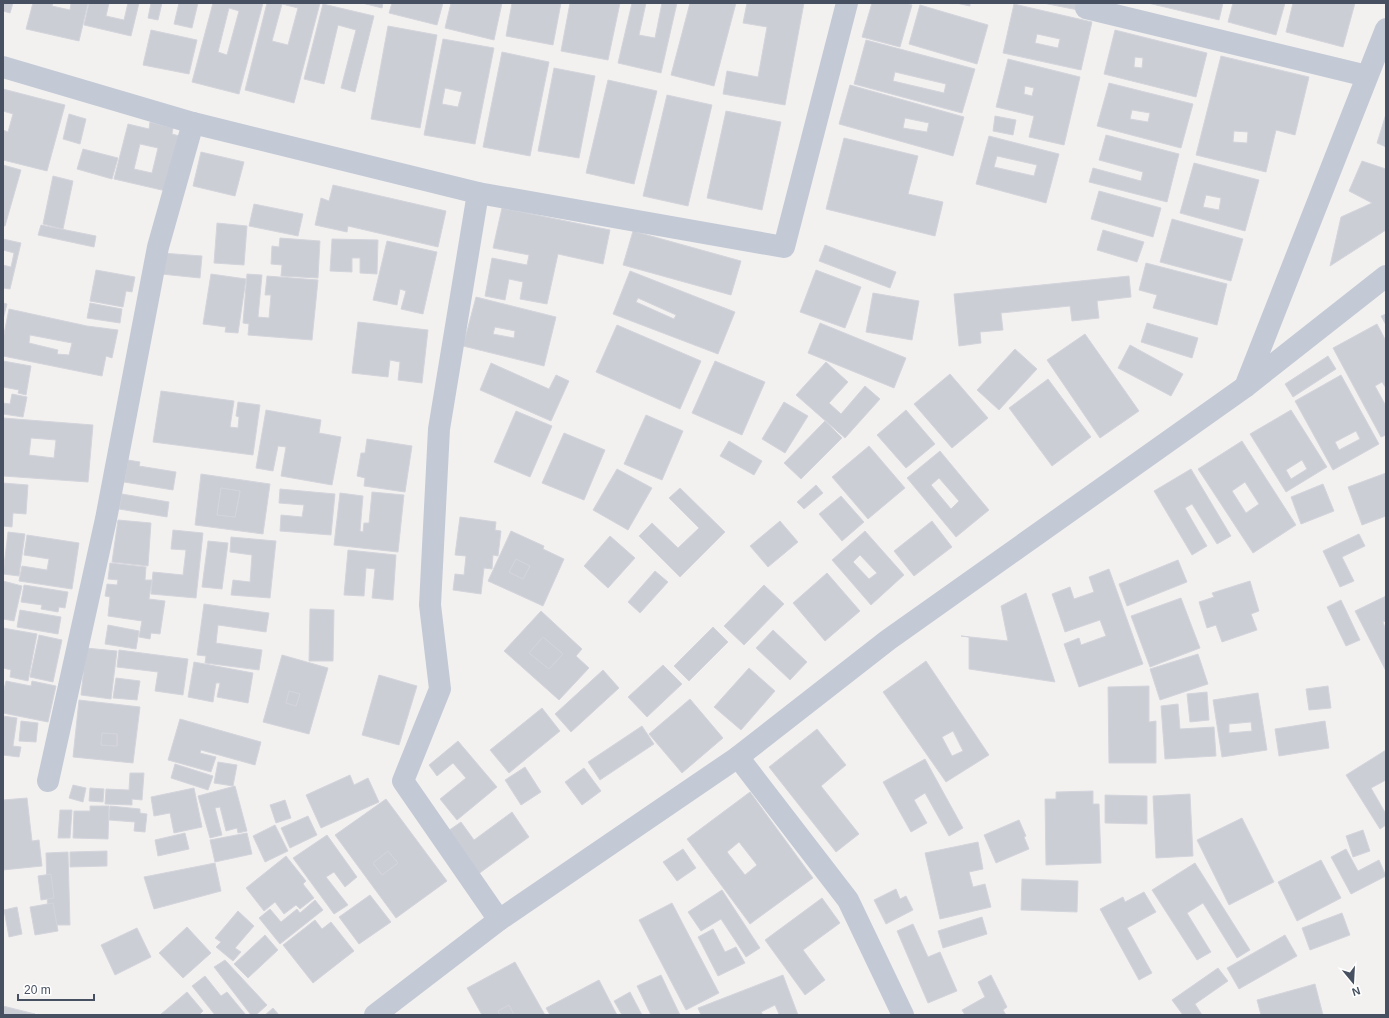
<svg xmlns="http://www.w3.org/2000/svg" width="1389" height="1018" viewBox="0 0 1389 1018" font-family="Helvetica,sans-serif">
	<style>
		.building { fill: #ccced6; stroke: #d4d5dc; fill-rule: evenodd }
		.lines { fill: none; stroke-linecap: round; stroke-linejoin: round }
		.minor { stroke: #c3cad6; stroke-width: 22 }
	</style>
	<rect width="100%" height="100%" fill="#f3f1f0"/>
	<g class="building">
		<path d="M3,3h10l-3,10 -7,-2z"/>
		<path d="M33,3h20l-1,3 18,4 1,-7h17l-9,38 -53,-12z"/>
		<path d="M89,3h20l-3,13 18,4 4,-17h11l-8,33 -47,-11z"/>
		<path d="M151,3h11l-4,17 -10,-2z"/>
		<path d="M179,3h19l-6,25 -18,-4z"/>
		<path d="M213,3h50l-24,91 -47,-12zM229,8l10,3 -12,44 -9,-3z"/>
		<path d="M267,3h53l-26,100 -49,-13zM282,4l16,4 -10,37 -16,-4z"/>
		<path d="M362,3h21l-1,5z"/>
		<path d="M392,3h51l-6,22 -48,-12z"/>
		<path d="M451,3h51l-8,37 -49,-12z"/>
		<path d="M512,3h49l-8,42 -47,-9z"/>
		<path d="M570,3h50l-12,57 -47,-9z"/>
		<path d="M632,3h14l-7,32 16,3 7,-35h15l-16,70 -43,-10z"/>
		<path d="M690,3h46l-22,83 -43,-11z"/>
		<path d="M747,3h57l-19,102 -62,-11 4,-23 31,6 9,-50 -24,-4z"/>
		<path d="M872,3h34l6,2 -12,42 -38,-10z"/>
		<path d="M956,3h14v3z"/>
		<path d="M1043,3h36l-1,7z"/>
		<path d="M1148,3h75l-4,17z"/>
		<path d="M1233,3h52l-9,32 -48,-13z"/>
		<path d="M1293,3h62l-12,44 -57,-15z"/>
		<path d="M323,4l51,12 -19,76 -14,-4 15,-58 -18,-5 -14,59 -20,-5z"/>
		<path d="M1014,4l78,18 -11,48 -78,-17zM1037,34l23,5 -2,9 -23,-5z"/>
		<path d="M920,5l68,20 -11,39 -68,-20z"/>
		<path d="M388,26l49,9 -17,93 -49,-9z"/>
		<path d="M151,30l46,10 -8,34 -46,-9z"/>
		<path d="M1115,30l92,23 -11,44 -92,-23zM1135,57l8,1 -1,10 -8,-1z"/>
		<path d="M443,39l51,9 -19,96 -51,-9zM445,88l17,4 -4,15 -16,-3z"/>
		<path d="M866,40l109,29 -13,44 -108,-29zM895,72l51,12 -2,9 -51,-12z"/>
		<path d="M502,52l47,10 -19,94 -47,-9z"/>
		<path d="M1221,56l88,21 -14,58 -19,-5 -10,42 -70,-17zM1234,131l14,1 -1,11 -14,-1z"/>
		<path d="M1008,59l72,18 -16,68 -35,-8 5,-21 -38,-9zM1025,86l9,2 -2,8 -8,-2z"/>
		<path d="M554,68l41,8 -16,82 -41,-7z"/>
		<path d="M608,80l49,11 -23,93 -48,-11z"/>
		<path d="M1109,83l84,21 -12,44 -84,-22zM1132,110l18,3 -2,9 -18,-3z"/>
		<path d="M850,85l114,32 -11,39 -114,-32zM905,118l24,5 -2,9 -24,-4z"/>
		<path d="M3,89l62,16 -18,66 -44,-11v-30l5,2 5,-18 -10,-3z"/>
		<path d="M667,95l45,10 -24,101 -45,-10z"/>
		<path d="M726,111l55,11 -19,88 -55,-12z"/>
		<path d="M69,114l17,5 -6,25 -17,-5z"/>
		<path d="M1386,114v33l-9,-4z"/>
		<path d="M995,116l21,4 -3,15 -20,-4z"/>
		<path d="M150,122l23,6 -1,6 20,5 -13,55 -65,-15 14,-55 21,5zM140,144l18,4 -6,25 -18,-4z"/>
		<path d="M1106,135l73,19 -12,48 -78,-20 4,-14 48,13 2,-9 -44,-12z"/>
		<path d="M989,136l70,18 -13,49 -70,-19zM997,156l40,9 -3,11 -40,-9z"/>
		<path d="M844,138l74,18 -10,38 35,8 -8,34 -109,-27z"/>
		<path d="M83,149l35,9 -6,21 -35,-10z"/>
		<path d="M201,152l43,10 -9,34 -42,-10z"/>
		<path d="M1362,161l24,8v61l-56,36 11,-49 31,-14 -23,-12z"/>
		<path d="M1194,163l65,17 -14,51 -65,-18zM1206,195l15,3 -2,12 -16,-3z"/>
		<path d="M3,165l18,5 -16,56h-2z"/>
		<path d="M53,176l20,5 -10,48 -20,-5z"/>
		<path d="M333,185l113,26 -8,36 -90,-21 -1,6 -32,-7 6,-27 8,3z"/>
		<path d="M1099,191l62,17 -8,29 -62,-18z"/>
		<path d="M254,204l49,10 -5,22 -49,-10z"/>
		<path d="M502,208l108,22 -7,34 -45,-10 -11,50 -27,-5 3,-17 -14,-3 -4,21 -20,-4 7,-38 35,7 2,-10 -36,-7z"/>
		<path d="M1172,219l71,20 -12,42 -71,-19z"/>
		<path d="M217,223l30,3 -3,39 -30,-2z"/>
		<path d="M41,225l55,11 -2,11 -56,-12z"/>
		<path d="M1103,230l41,12 -7,20 -40,-12z"/>
		<path d="M633,231l108,30 -10,34 -108,-30z"/>
		<path d="M280,238l40,3 -2,37 -37,-2 1,-11 -11,-1 1,-18 7,1z"/>
		<path d="M3,239l18,4 -11,46 -7,-1v-23l8,2 3,-14 -11,-3z"/>
		<path d="M332,239l46,1 -1,34 -17,-1v-15h-8v14l-22,-1z"/>
		<path d="M387,241l50,11 -14,62 -22,-5 5,-18 -6,-2 -3,16 -24,-5z"/>
		<path d="M825,245l71,27 -6,16 -71,-27z"/>
		<path d="M162,253l40,3 -2,22 -39,-4z"/>
		<path d="M1146,263l81,21 -10,41 -64,-17 4,-13 -18,-5z"/>
		<path d="M96,270l39,7 -3,15 -6,-1 -3,16 -33,-6z"/>
		<path d="M816,270l45,17 -16,41 -45,-16z"/>
		<path d="M630,271l105,41 -17,42 -105,-40zM638,298l38,17 -2,4 -38,-17z"/>
		<path d="M211,274l35,5 -8,54 -13,-1 1,-5 -23,-3z"/>
		<path d="M247,274l15,1 -4,42 11,1 2,-23h-6l2,-19 51,4 -6,60 -64,-5 1,-11 -6,-1z"/>
		<path d="M1129,276l2,21 -34,4 2,17 -27,3 -2,-15 -69,7 2,17 -23,2 1,11 -22,3 -5,-52z"/>
		<path d="M873,293l46,8 -7,39 -46,-8z"/>
		<path d="M476,297l80,20 -12,49 -81,-20zM495,327l20,4 -1,7 -21,-4z"/>
		<path d="M3,303l4,1 -4,15z"/>
		<path d="M90,303l32,6 -2,14 -33,-5z"/>
		<path d="M9,309l78,17 31,4 -6,28 -6,-2 -4,20 -99,-20v-17zM30,335l42,8 -3,12 -12,-1 1,-4 -29,-7z"/>
		<path d="M1386,314v11l-5,-9z"/>
		<path d="M358,322l70,8 -6,53 -24,-3 2,-18 -10,-2 -2,17 -36,-4z"/>
		<path d="M820,323l86,35 -12,30 -86,-35z"/>
		<path d="M1147,323l51,15 -6,20 -51,-16z"/>
		<path d="M1377,324l9,17v47l-4,-6 -7,4 11,20v29l-5,2 -48,-89z"/>
		<path d="M617,325l84,36 -21,48 -84,-37z"/>
		<path d="M1085,334l54,77 -39,27 -53,-78z"/>
		<path d="M1130,345l53,29 -12,22 -53,-28z"/>
		<path d="M1015,349l22,20 -38,41 -22,-20z"/>
		<path d="M1328,356l8,13 -43,28 -8,-13z"/>
		<path d="M3,361l28,5 -5,29 -8,-2 1,-3 -16,-3z"/>
		<path d="M715,361l50,21 -23,53 -50,-22z"/>
		<path d="M826,362l22,20 -19,21 12,11 24,-28 15,13 -35,39 -49,-43z"/>
		<path d="M491,363l58,26 7,-14 13,6 -18,40 -71,-31z"/>
		<path d="M950,374l38,44 -36,30 -38,-44z"/>
		<path d="M1341,375l38,69 -46,26 -38,-69zM1356,431l4,8 -21,11 -4,-8z"/>
		<path d="M1048,379l43,58 -39,29 -43,-58z"/>
		<path d="M161,391l73,10 -4,26 8,1 1,-11 -3,-1 2,-14 22,3 -7,50 -100,-13z"/>
		<path d="M12,394l15,3 -4,20 -20,-3v-11l7,1z"/>
		<path d="M784,402l24,14 -23,37 -23,-14z"/>
		<path d="M266,410l55,10 -2,13 22,4 -9,48 -51,-9 5,-29 -8,-1 -5,25 -17,-3z"/>
		<path d="M906,410l29,34 -29,24 -29,-33z"/>
		<path d="M1291,410l36,57 -41,25 -36,-58zM1302,460l5,9 -16,10 -5,-9z"/>
		<path d="M516,411l36,15 -22,51 -36,-15z"/>
		<path d="M646,415l37,16 -21,49 -38,-16z"/>
		<path d="M3,418l90,7 -5,57 -85,-6zM31,438l25,2 -2,18 -25,-3z"/>
		<path d="M825,421l17,17 -41,41 -17,-16z"/>
		<path d="M564,433l41,17 -21,50 -42,-17z"/>
		<path d="M367,439l45,7 -7,46 -41,-6 1,-8 -8,-2 4,-23h4z"/>
		<path d="M729,441l33,20 -8,14 -34,-19z"/>
		<path d="M1242,441l54,84 -43,28 -55,-84zM1245,482l14,22 -13,9 -14,-22z"/>
		<path d="M869,446l36,42 -37,31 -36,-42z"/>
		<path d="M940,451l49,59 -33,27 -49,-59zM939,478l20,23 -8,8 -20,-24z"/>
		<path d="M128,460l12,2 -1,4 37,6 -3,18 -49,-8z"/>
		<path d="M617,469l35,19 -24,42 -35,-20z"/>
		<path d="M1191,469l40,67 -14,8 -25,-40 -7,4 22,38 -15,9 -38,-64z"/>
		<path d="M1386,473v43l-24,9 -14,-38z"/>
		<path d="M201,474l69,10 -7,50 -68,-9zM221,488l19,3 -5,26 -18,-2z"/>
		<path d="M3,483l25,2 -2,29 -13,-1 -1,14 -9,-1z"/>
		<path d="M1323,484l11,27 -33,13 -10,-27z"/>
		<path d="M816,485l7,8 -19,16 -7,-7z"/>
		<path d="M221,488l19,3 -5,26 -18,-2z"/>
		<path d="M680,488l45,44 -45,45 -41,-41 13,-13 26,25 21,-20 -30,-30z"/>
		<path d="M280,489l55,5 -4,41 -51,-4 1,-16 21,2 2,-12 -25,-2z"/>
		<path d="M372,492l32,3 -6,57 -64,-7 6,-52 23,3 -3,35 3,1 1,-9h5z"/>
		<path d="M122,494l47,8 -2,15 -48,-8z"/>
		<path d="M841,496l23,26 -22,19 -23,-27z"/>
		<path d="M460,517l36,5 -1,8 6,1 -3,25 -5,-1 -1,14 -8,-1 -3,26 -28,-4 2,-16 9,1 2,-19 -11,-1z"/>
		<path d="M118,520l33,3 -3,43 -36,-4z"/>
		<path d="M780,521l18,21 -30,25 -18,-21z"/>
		<path d="M932,521l20,26 -38,29 -20,-25z"/>
		<path d="M173,530l30,3 -7,65 -45,-4 2,-22 30,3 3,-25 -15,-1z"/>
		<path d="M511,531l33,15 -1,3 21,10 -21,47 -55,-25zM516,559l14,7 -7,13 -14,-7z"/>
		<path d="M865,531l39,44 -33,30 -39,-45zM860,555l17,18 -8,6 -16,-17z"/>
		<path d="M8,532l17,2 -6,42 -16,-2z"/>
		<path d="M1359,534l6,12 -23,11 12,24 -14,6 -17,-36z"/>
		<path d="M27,535l52,8 -7,46 -53,-8 3,-15 25,4 2,-11 -25,-4z"/>
		<path d="M610,536l25,22 -27,30 -24,-22z"/>
		<path d="M231,537l45,4 -6,57 -39,-3 2,-15 17,2 2,-27 -22,-3z"/>
		<path d="M208,541l20,2 -6,46 -20,-2z"/>
		<path d="M348,550l48,5 -3,45 -21,-2 3,-29 -9,-1 -2,28 -20,-1z"/>
		<path d="M516,559l14,7 -7,13 -14,-7z"/>
		<path d="M1178,560l9,22 -60,24 -8,-22z"/>
		<path d="M110,563l36,4 -1,13h7l-3,19 16,2 -5,33 -9,-1 -1,6 -11,-2 3,-16 -34,-5 2,-19 -5,-1 2,-12 10,1 1,-5 -10,-1z"/>
		<path d="M1109,569l34,95 -64,23 -15,-43 15,-6 2,7 25,-9 -6,-16 -35,12 -13,-38 18,-7 4,12 20,-7 -5,-15z"/>
		<path d="M655,571l13,11 -28,31 -12,-11z"/>
		<path d="M827,573l33,38 -35,30 -32,-38z"/>
		<path d="M3,581l19,5 -8,35 -11,-2z"/>
		<path d="M1250,581l9,30 -8,3 6,16 -35,12 -6,-17 -9,3 -8,-26 15,-5 -2,-4z"/>
		<path d="M24,585l44,7 -3,16 -6,-1 -1,5 -17,-3 1,-4 -21,-3z"/>
		<path d="M764,585l20,19 -40,41 -20,-19z"/>
		<path d="M1026,593l29,89 -86,-13v-32l-8,-1 47,5 -7,-35z"/>
		<path d="M1386,596v25l-3,1 3,8v41l-31,-60z"/>
		<path d="M1181,598l19,50 -50,19 -19,-51z"/>
		<path d="M1341,600l19,40 -14,6 -19,-39z"/>
		<path d="M204,604l65,9 -3,19 -48,-7 -2,18 46,7 -3,20 -54,-7 1,-7 -9,-1z"/>
		<path d="M310,609l24,1 -1,51h-24z"/>
		<path d="M20,610l41,7 -3,17 -41,-7z"/>
		<path d="M541,611l41,38 -6,7 13,12 -30,32 -55,-49zM543,637l20,17 -14,15 -20,-16z"/>
		<path d="M108,625l31,6 -3,18 -31,-5z"/>
		<path d="M713,627l15,15 -39,39 -15,-15z"/>
		<path d="M3,628l34,6 -9,47 -18,-4 1,-7 -8,-2z"/>
		<path d="M773,630l34,32 -17,18 -34,-32z"/>
		<path d="M39,635l23,5 -9,42 -23,-5z"/>
		<path d="M543,637l20,17 -14,15 -20,-16z"/>
		<path d="M86,648l31,3 -6,48 -30,-4z"/>
		<path d="M119,650l69,9 -5,36 -28,-4 3,-19 -41,-5z"/>
		<path d="M1198,654l10,30 -48,16 -10,-31z"/>
		<path d="M282,655l46,13 -19,66 -46,-12zM289,691l11,3 -4,12 -10,-3z"/>
		<path d="M926,661l63,94 -43,27 -63,-90zM953,731l10,20 -11,5 -10,-19z"/>
		<path d="M194,662l59,11 -5,30 -31,-6 3,-14h-4l-3,19 -25,-5z"/>
		<path d="M663,665l19,19 -35,33 -19,-20z"/>
		<path d="M749,668l26,23 -34,39 -27,-23z"/>
		<path d="M603,670l16,18 -48,44 -16,-18z"/>
		<path d="M379,675l38,11 -18,59 -37,-10z"/>
		<path d="M116,678l24,3 -3,19 -24,-2z"/>
		<path d="M6,681l25,5 1,-5 24,5 -8,36 -45,-9v-19z"/>
		<path d="M1149,686v36l7,-1v42h-47l-1,-76z"/>
		<path d="M1328,686l3,22 -22,2 -3,-21z"/>
		<path d="M289,691l11,3 -4,12 -10,-3z"/>
		<path d="M1207,692l2,28 -19,2 -3,-28z"/>
		<path d="M1258,693l9,57 -45,7 -9,-57zM1251,722l1,9 -23,2v-9z"/>
		<path d="M690,699l33,39 -41,35 -33,-39z"/>
		<path d="M79,700l61,7 -7,56 -60,-6zM102,733l15,1v12l-16,-1z"/>
		<path d="M1178,704l2,25 34,-2 2,29 -51,3 -4,-53z"/>
		<path d="M542,708l18,23 -51,42 -19,-23z"/>
		<path d="M3,716l14,2 -4,28 8,1 -2,10 -16,-2z"/>
		<path d="M180,719l81,23 -6,23 -54,-15 -1,3 16,4 -5,15 -43,-12z"/>
		<path d="M21,721l17,2 -2,19 -17,-1z"/>
		<path d="M1325,721l4,27 -50,8 -4,-27z"/>
		<path d="M642,726l12,18 -54,36 -12,-18z"/>
		<path d="M817,729l29,36 -25,21 38,48 -23,18 -67,-85z"/>
		<path d="M102,733l15,1v12l-16,-1z"/>
		<path d="M458,741l39,46 -40,33 -17,-21 26,-21 -13,-15 -16,13 -8,-11z"/>
		<path d="M1386,750v30l-15,8 15,26v11l-6,4 -34,-54z"/>
		<path d="M925,759l38,69 -14,8 -24,-43 -11,7 13,23 -16,9 -28,-50z"/>
		<path d="M218,762l19,3 -4,21 -19,-3z"/>
		<path d="M175,764l38,12 -5,14 -37,-12z"/>
		<path d="M525,767l16,25 -20,13 -16,-25z"/>
		<path d="M584,768l17,23 -19,14 -17,-23z"/>
		<path d="M130,773h14l-2,27 -10,-1v6l-27,-1 1,-15 23,1z"/>
		<path d="M350,775l4,10 14,-7 11,24 -58,26 -15,-33z"/>
		<path d="M73,785l13,3 -3,14 -14,-4z"/>
		<path d="M235,786l12,45 -9,2 -1,-5 -11,3 -6,-24 -5,1 7,27 -12,3 -12,-42z"/>
		<path d="M90,788l14,1 -1,13 -14,-1z"/>
		<path d="M194,788l8,39 -28,6 -4,-20 -16,3 -3,-19z"/>
		<path d="M1093,791v13h6l2,59 -55,2 -1,-66h11v-7z"/>
		<path d="M750,792l63,86 -63,46 -63,-85zM739,842l18,23 -12,10 -18,-23z"/>
		<path d="M1190,794l3,62 -37,2 -3,-62z"/>
		<path d="M1105,795l42,1v28l-42,-1z"/>
		<path d="M27,798l5,43 7,-1 3,26 -39,4v-70z"/>
		<path d="M386,799l61,82 -51,37 -61,-83zM388,851l10,12 -16,12 -9,-12z"/>
		<path d="M285,800l6,18 -15,5 -6,-18z"/>
		<path d="M90,806h19l-1,33 -35,-1 1,-27h16z"/>
		<path d="M110,806l30,3v4l7,1 -2,18 -11,-1 1,-9 -26,-2z"/>
		<path d="M60,810h12l-2,28h-12z"/>
		<path d="M512,812l17,25 -52,38 -32,-42 16,-11 13,18z"/>
		<path d="M308,816l9,19 -27,13 -9,-20z"/>
		<path d="M1242,818l32,64 -45,23 -32,-65z"/>
		<path d="M1019,820l7,16 -2,1 5,12 -33,14 -12,-28z"/>
		<path d="M275,825l13,26 -23,11 -12,-26z"/>
		<path d="M1363,830l7,21 -17,6 -7,-21z"/>
		<path d="M185,833l4,16 -31,7 -3,-16z"/>
		<path d="M247,833l5,21 -37,8 -5,-22z"/>
		<path d="M327,835l30,42 -12,10 -11,-15 -8,5 22,28 -14,9 -41,-56z"/>
		<path d="M978,842l5,27 -14,3 4,15 12,-3 6,23 -51,12 -15,-66z"/>
		<path d="M683,849l13,19 -19,13 -14,-19z"/>
		<path d="M1346,849l12,22 21,-11 7,16 -35,18 -20,-37z"/>
		<path d="M107,851v15l-37,1v-15z"/>
		<path d="M388,851l10,12 -16,12 -9,-12z"/>
		<path d="M68,852l2,73h-22l-2,-72z"/>
		<path d="M286,856l20,25 -3,3 11,14 -14,11 -4,-4 -12,9 -9,-12 -11,9 -18,-23z"/>
		<path d="M1321,860l20,38 -44,23 -19,-39z"/>
		<path d="M215,863l6,28 -67,18 -10,-32z"/>
		<path d="M1195,863l55,87 -13,8 -34,-55 -16,10 24,39 -14,8 -45,-70z"/>
		<path d="M51,874l3,24 -13,2 -3,-24z"/>
		<path d="M1022,879l56,2 -1,31 -56,-2z"/>
		<path d="M896,889l4,10 6,-3 7,14 -27,14 -12,-24z"/>
		<path d="M722,890l38,58 -14,9 -25,-38 -20,12 -13,-19z"/>
		<path d="M1144,892l12,20 -29,16 25,45 -13,7 -39,-71 23,-12 2,5z"/>
		<path d="M370,895l21,27 -32,22 -20,-27z"/>
		<path d="M822,898l18,25 -37,27 22,30 -20,15 -40,-55z"/>
		<path d="M315,900l8,10 -43,34 -21,-26 11,-9 11,13 16,-13 3,4z"/>
		<path d="M53,903l5,28 -23,4 -5,-28z"/>
		<path d="M672,903l47,90 -33,17 -47,-90z"/>
		<path d="M17,907l5,27 -13,3 -5,-27z"/>
		<path d="M238,911l16,15 -19,22 6,4 -8,9 -17,-14 5,-5 -6,-4z"/>
		<path d="M1342,913l8,22 -40,15 -8,-22z"/>
		<path d="M982,917l5,17 -44,14 -5,-17z"/>
		<path d="M315,920l7,9 9,-7 23,29 -41,32 -30,-38z"/>
		<path d="M913,924l15,33 12,-5 17,39 -29,12 -31,-72z"/>
		<path d="M187,927l24,26 -28,25 -24,-25z"/>
		<path d="M137,928l14,29 -36,18 -14,-30z"/>
		<path d="M713,929l12,23 11,-5 9,16 -27,13 -20,-39z"/>
		<path d="M265,935l13,15 -30,28 -14,-14z"/>
		<path d="M1285,935l12,21 -58,33 -12,-21z"/>
		<path d="M225,960l42,45 -11,10h-5l-37,-48z"/>
		<path d="M515,962l30,53h-31l-5,-10 -11,6 2,4h-18l-15,-27z"/>
		<path d="M1218,968l10,13 -33,23 7,11h-19l-11,-15z"/>
		<path d="M661,975l19,40h-29l-14,-29z"/>
		<path d="M783,975l15,40h-22l3,-1 -4,-9 -14,7 2,3h-62l-3,-7z"/>
		<path d="M991,975l16,32 -4,3 3,5h-41l-3,-5 23,-13 -7,-15z"/>
		<path d="M205,976l16,20 6,-4 19,23h-31l-23,-29z"/>
		<path d="M599,980l18,35h-67l-4,-7z"/>
		<path d="M1315,984l8,31h-62l-4,-15z"/>
		<path d="M187,992l16,19 -4,4h-39z"/>
		<path d="M630,992l12,23h-20l-8,-14z"/>
		<path d="M509,1005l5,10h-14l-2,-4z"/>
		<path d="M3,1006l32,8 -32,1z"/>
		<path d="M273,1008l6,7h-14z"/>
	</g>
	<g class="lines">
		<g class="minor">
			<path d="M1088,3l-2,5 281,68"/>
			<path d="M3,67l190,56 285,70 306,54 63,-244"/>
			<path d="M478,193l-39,236 -9,176 10,84 -37,92 96,139"/>
			<path d="M1245,387l141,-358"/>
			<path d="M738,757l110,143 55,115"/>
			<path d="M48,781l58,-262 52,-272 35,-124"/>
			<path d="M375,1015l124,-95 239,-163 150,-117 357,-253 141,-111"/>
		</g>
	</g>
	<rect width="1389" height="1018" fill="none" stroke="#465060" stroke-width="8"/>
	<g transform="translate(1353 982) rotate(162)" stroke="#ffffff" stroke-width="3" paint-order="stroke">
	<path d="M0-3L7 15L0 10L-7 15Z" fill="#465060"/>
	<text y="-6" font-size="11" font-weight="bold" text-anchor="middle" fill="#465060">N</text>
	</g>
	<path d="M18 994v6h76v-6" fill="none" stroke="#465060" stroke-width="2"/>
	<text x="24" y="994" font-size="12" fill="#465060" stroke="#ffffff" stroke-width="3" paint-order="stroke">20 m</text>
</svg>
